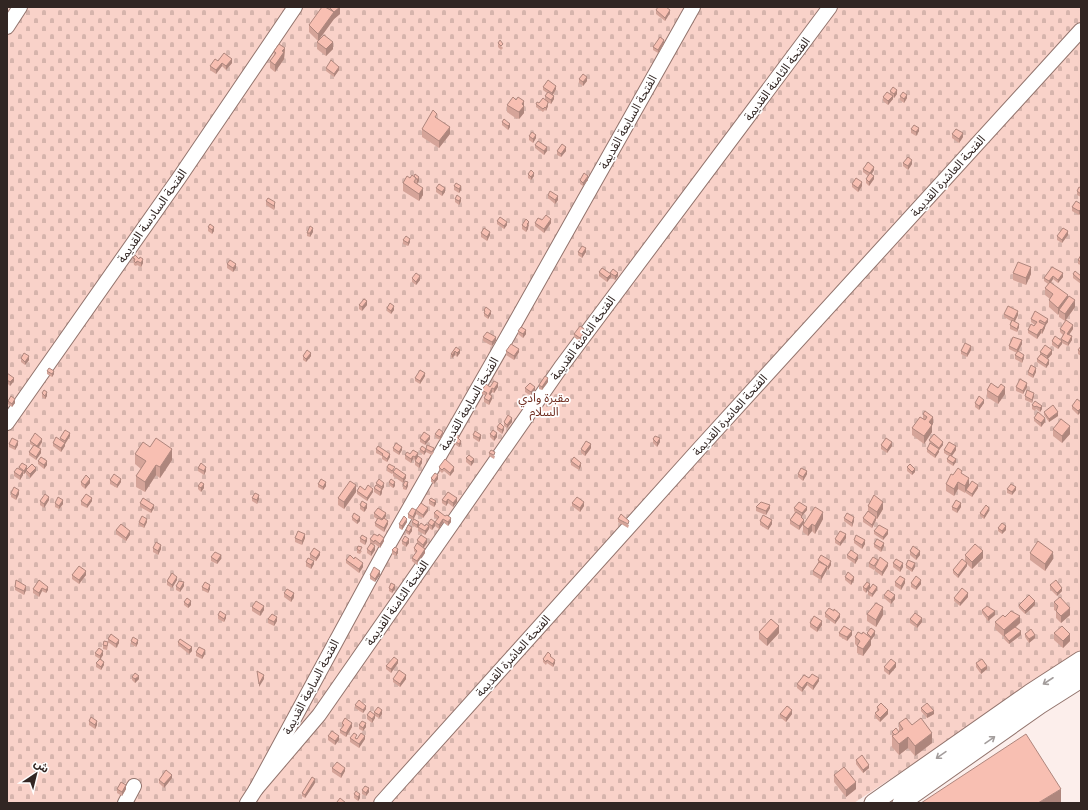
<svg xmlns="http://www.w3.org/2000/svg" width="1088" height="810" viewBox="0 0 1088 810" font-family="'Golos Text','Noto Sans Arabic',sans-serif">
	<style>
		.cemetery { fill: url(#cemetery-stones) }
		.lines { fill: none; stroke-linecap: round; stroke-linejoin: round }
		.minor-casing { stroke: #92746d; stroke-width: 16 }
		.major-casing { stroke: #92746d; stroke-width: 19 }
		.minor { stroke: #fff; stroke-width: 14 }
		.major { stroke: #fff; stroke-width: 17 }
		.wall { fill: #d5a499 }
		.shaded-wall { fill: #ae867d }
		.building { fill: #f8bfb2; stroke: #ae867d }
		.oneway { stroke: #a39d9c }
		.labels { text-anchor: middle; stroke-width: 3.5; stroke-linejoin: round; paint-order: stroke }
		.street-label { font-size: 12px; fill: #322623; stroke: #fff }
		.park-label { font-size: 12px; fill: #702d1f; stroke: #fff }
	</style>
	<defs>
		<pattern id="cemetery-stones" width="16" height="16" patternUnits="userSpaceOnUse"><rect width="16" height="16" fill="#f9d2c9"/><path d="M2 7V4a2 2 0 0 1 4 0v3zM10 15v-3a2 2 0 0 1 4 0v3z" fill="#d6b4ac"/></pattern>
	</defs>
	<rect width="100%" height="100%" fill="#fceeeb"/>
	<path class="cemetery" d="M7,7h1074v646l-227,150h-847z"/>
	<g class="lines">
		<g class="minor-casing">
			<g id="minor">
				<path d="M7,27l13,-20"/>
				<path d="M7,423l172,-245 116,-171"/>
				<path d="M256,789l63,-74 242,-348 269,-360"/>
				<path d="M125,803l9,-17"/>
				<path d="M247,803l9,-14 129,-238 121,-212 187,-332"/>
				<path d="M381,803l318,-354 382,-419"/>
			</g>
		</g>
		<g class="major-casing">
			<g id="major">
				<path d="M873,803l157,-110 51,-33"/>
				<path d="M901,803l139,-98 41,-26"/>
			</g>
		</g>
		<use href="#minor" class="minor"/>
		<use href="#major" class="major"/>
	</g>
	<g class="wall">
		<path d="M326,7h14v7l-6,5 -16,22 -9,-9v-7z"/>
		<path d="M656,10l14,3 -5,8 -9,-7z"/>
		<path d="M317,42l16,7 -7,7 -9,-7z"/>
		<path d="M498,43l5,5 -2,2 -3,-3z"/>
		<path d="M664,44l-6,9 -5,-3v-3z"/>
		<path d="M285,48l-1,11 -9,13 -5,-4v-7l4,-6v-4z"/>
		<path d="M218,61l14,2 -6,7 -4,-4 -6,8 -6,-4v-4z"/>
		<path d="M326,68l13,2 -5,7 -8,-6z"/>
		<path d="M579,79l8,2 -4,5 -4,-3z"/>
		<path d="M543,87l13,2 -3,6 1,4 -3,5 -3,-2v4l-2,5 -1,-1 -2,2 -7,-5v-3l3,-1 6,-4v-3l2,-3 -4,-3z"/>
		<path d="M890,91l7,3 -3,4 -1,-1v2l-5,6 -5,-4v-4l7,-3z"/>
		<path d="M900,96l7,2 -3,5 -4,-3z"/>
		<path d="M516,100l8,1v12l-5,6 -2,-1v1l-10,-7v-7z"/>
		<path d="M502,122l8,5 -2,3 -6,-5z"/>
		<path d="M422,129l28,5 -11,14 -17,-11z"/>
		<path d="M911,129l8,2 -3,5 -5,-3z"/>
		<path d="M952,134l11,3 -4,6 -7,-5z"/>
		<path d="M529,136l7,2 -3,5 -4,-3z"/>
		<path d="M535,145l12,6 -3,4 -9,-7z"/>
		<path d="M557,151h9l-5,6 -4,-2z"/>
		<path d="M903,163l9,1 -4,6 -5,-4z"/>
		<path d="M863,169l11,1 -3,4 3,5 -5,7 -3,-3v-4l2,-3 -5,-4z"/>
		<path d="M528,174l6,2 -3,4 -3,-2z"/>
		<path d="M410,178l9,3 -2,3 6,11 -4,6 -16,-10v-8z"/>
		<path d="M580,180h8l-5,6 -3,-2z"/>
		<path d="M852,184l10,2 -4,6 -6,-5z"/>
		<path d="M454,186l7,4 -2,3 -5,-3z"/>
		<path d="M436,188l9,4 -3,4 -6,-4z"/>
		<path d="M1081,188v9l-4,-2v-4z"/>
		<path d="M548,195l10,5 -3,4 -7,-6z"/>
		<path d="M455,199l6,2 -2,4 -4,-3z"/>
		<path d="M266,201l9,5 -1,4 -8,-5z"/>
		<path d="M1081,204v8l-2,3 -7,-4v-4z"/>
		<path d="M542,220l9,3 -7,10 -9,-7v-3z"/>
		<path d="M497,221l10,4 -3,4 -7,-5z"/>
		<path d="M522,225h7l-1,2v2l-2,3 -4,-3z"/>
		<path d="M208,227l6,4 -2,3 -4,-3z"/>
		<path d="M313,232l-3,5 -3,-1v-3z"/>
		<path d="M481,233l9,2 -3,6 -6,-4z"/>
		<path d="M1068,235l-6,8 -5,-3v-4z"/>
		<path d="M403,240l7,2 -2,4 -5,-2z"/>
		<path d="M578,252h8l-4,6 -4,-3z"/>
		<path d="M1081,255v10l-3,-1v-4z"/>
		<path d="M133,258l6,1 4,4 -2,4 -4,-2 -1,1 -2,-1z"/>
		<path d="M227,264l9,4 -3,4 -6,-4z"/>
		<path d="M1052,267l11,10 -5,6 -5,-4 -2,4 17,14 7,10 -10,14 -6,-4v-4l-1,2 -9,-8v-7l1,-1 -5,-4v-7l3,-4 -4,-3v-3z"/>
		<path d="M599,272l11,1 8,3 -3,4 -4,-3 -4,5 -8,-6z"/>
		<path d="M1013,273l18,1 -5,11 -13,-5z"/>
		<path d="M1073,274l8,2v8l-8,-6z"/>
		<path d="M412,278l8,2 -4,5 -4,-3z"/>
		<path d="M359,305h8l-5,6 -3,-2z"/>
		<path d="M387,308l7,2 -3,4 -4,-3z"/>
		<path d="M484,310l7,4 -3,5 -4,-3z"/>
		<path d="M1035,311l13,11 -3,4v2l-3,6 -1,-1 -4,6 -9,-6v-3l6,-4 1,-1 -4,-3v-3z"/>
		<path d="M1004,314l14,1 -3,6 4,6 -2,5 -7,-3v-4l1,-4 -7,-4z"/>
		<path d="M1060,329h13l-4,6 3,5 -4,6 -6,-3v1l-4,5 -6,-4v-4l9,-1 2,-5 -3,-3z"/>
		<path d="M518,331l8,3 -3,4 -5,-4z"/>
		<path d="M574,334h12l-6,8 -6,-5z"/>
		<path d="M483,337l13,4 -4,5 -9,-5z"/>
		<path d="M1022,344l-4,7 6,7 -2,5 -7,-4v-4l2,-2 -8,-4v-3z"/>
		<path d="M1081,346v10l-3,-2v-4z"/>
		<path d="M456,347l4,6 -3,4 -2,-2 -3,3 -1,-1v-3z"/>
		<path d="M971,350l-4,7 -6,-3v-3z"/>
		<path d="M506,351l13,1 -5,8 -8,-5z"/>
		<path d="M1040,352l12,2 -5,5 2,5 -3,4 -9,-6v-3l3,-4z"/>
		<path d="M303,356h8l-5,6 -3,-2z"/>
		<path d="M21,358l8,2 -4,5 -4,-3z"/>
		<path d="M47,371l7,3 -2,3 -5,-3z"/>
		<path d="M1028,372h8l-3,6 -5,-3z"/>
		<path d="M7,373l7,8 -4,5 -3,-3z"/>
		<path d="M425,376l-5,8 -5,-3v-3z"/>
		<path d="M548,382l-6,8 -3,-1v-4z"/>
		<path d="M490,387h8l-4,6 -2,-1 -2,3 2,4 -3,6 -5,-3v-4l2,-2 -4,-2v-4z"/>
		<path d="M1016,387h11l-4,7 -7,-3z"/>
		<path d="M525,388l10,2 -4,6 -6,-4z"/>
		<path d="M987,390l18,4 -7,10 -11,-7z"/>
		<path d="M42,393l5,3 -2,3 -3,-2z"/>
		<path d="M1025,396h9l-2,7 -7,-3z"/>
		<path d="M8,401l7,2 -3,4 -4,-3z"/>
		<path d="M1081,402l-3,13 -6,-6v-3z"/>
		<path d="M975,403h9l-5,7 -4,-3z"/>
		<path d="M1032,405l10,1v3l-2,3 -4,-3 -1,2 -3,-2z"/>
		<path d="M925,411l8,13 -1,1v7l-8,12 -12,-9v-7l11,-9v-5z"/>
		<path d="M1044,412l14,4 -9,6 -5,-7z"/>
		<path d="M1034,418l11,4 -4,5 -7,-6z"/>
		<path d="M504,422h8l-5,6 -3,-2z"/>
		<path d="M497,427l7,3 -2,4 -5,-4z"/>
		<path d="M1053,429l17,5 -8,9 -9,-7z"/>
		<path d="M435,434l8,1 -3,5 -5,-3z"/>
		<path d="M490,434l7,3 -3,4 -4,-4z"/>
		<path d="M473,435l8,3 -2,4 -6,-4z"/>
		<path d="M70,436l-5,8v2l-4,6 -8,-6v-3l7,-3v-2z"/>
		<path d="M420,438l10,1 -5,6 -5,-3z"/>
		<path d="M459,439l2,5 -2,3 -6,-4v-3z"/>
		<path d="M653,439l7,3 -3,5 -4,-4z"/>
		<path d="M929,440l14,5 -4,5v2l-4,6 -8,-6v-3l3,-5z"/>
		<path d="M30,441l12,1 -3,6 2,5 -5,7 -7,-5v-3l4,-6 -3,-2z"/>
		<path d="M9,444l9,1 -3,5 -6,-3z"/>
		<path d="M881,445l11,1 -5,7 -6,-4z"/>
		<path d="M150,447l22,13 -12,18 -4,-3 -11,17 -9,-5v-11l5,-7 -6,-5v-10z"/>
		<path d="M393,448l9,2 -3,5 -6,-4z"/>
		<path d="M591,448l-6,8 -4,-3v-4z"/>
		<path d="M376,449l14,8 -3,5 -5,-3v-3l-6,-3z"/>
		<path d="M420,449l6,3 -2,3 -4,-3z"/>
		<path d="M426,449l8,3 -2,3 -6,-3z"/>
		<path d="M944,450h12l-4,6 4,6 -3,4 -6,-4v-3l2,-3 -5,-3z"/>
		<path d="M418,453l-3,7 -2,-1 -2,4 -6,-4v-4l5,-1z"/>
		<path d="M489,453l6,3 -1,3 -5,-3z"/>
		<path d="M466,458l8,4 -3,4 -5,-4z"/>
		<path d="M38,461l9,4 -3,4 -6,-5z"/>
		<path d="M415,461l7,2 -3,5 -4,-3z"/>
		<path d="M571,461l10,5 -2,4 -8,-5z"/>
		<path d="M19,467l8,2 9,2 -6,7 -4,-4v-2l-2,2h-1v1l-3,5 -6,-4v-4l5,-3z"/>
		<path d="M387,467l8,3 11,8 -3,5 -10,-7v-3l-1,1 -5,-3z"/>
		<path d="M439,467l15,4 -4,5 -6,-5 -2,2 -3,-3z"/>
		<path d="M907,467l8,5 -3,3 -5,-4z"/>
		<path d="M198,468l8,3 -2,4 -6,-4z"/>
		<path d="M798,474h9l-4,7 -5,-4z"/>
		<path d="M962,474l7,11 9,3 -6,9 -6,-4v-2l-1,2 -7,-4 -4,7 -8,-5v-7l7,-9z"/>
		<path d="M431,478l7,1 -4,5 -3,-2z"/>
		<path d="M110,480l11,2 -4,6 -7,-4z"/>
		<path d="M81,482l9,1 -5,6 -4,-4z"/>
		<path d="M389,482l6,4 -2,2 -4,-3z"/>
		<path d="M376,483l8,4 -2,3v3l-2,3 -6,-4v-4l2,-2z"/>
		<path d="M318,484l8,2 -3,4 -5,-3z"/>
		<path d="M403,485l5,1 -2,4 -3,-1z"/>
		<path d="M198,486l6,2 -3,4 -3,-3z"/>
		<path d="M1007,489l9,1 -4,5 -5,-2z"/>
		<path d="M365,490l8,2 -6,9 -10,-7v-3z"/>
		<path d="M356,492l-12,17 -6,-4v-7z"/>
		<path d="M448,492l9,10 -4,5 -5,-4 -2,3 -4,-3v-3z"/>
		<path d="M11,493l8,1 -3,6 -5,-3z"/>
		<path d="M252,498l7,1 -2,5 -5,-3z"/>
		<path d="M49,500l-5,8 -4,-3v-4z"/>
		<path d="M429,500l7,4 -2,3 -5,-3z"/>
		<path d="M81,501h11l-5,7 -6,-3z"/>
		<path d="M55,503l8,1 -4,5 -4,-2z"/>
		<path d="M140,503l14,5 -3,5 -11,-6z"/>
		<path d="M572,503l12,3 -4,6 -8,-6z"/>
		<path d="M360,505l7,3 -3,4 -4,-3z"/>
		<path d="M868,506l15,3 -6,10h-1v1l-4,8 -9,-6v-4l5,-7z"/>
		<path d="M756,507l14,1 -4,7 -10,-4z"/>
		<path d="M952,507h9l-4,6 -5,-3z"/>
		<path d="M794,508l13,2 -5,6v2l2,5 19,-4 -8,15 -3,-3 -4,5 -5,-4v-8l-4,6 -9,-6v-4l5,-8 -1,-1z"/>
		<path d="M416,510l12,1 -5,7 -7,-4z"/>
		<path d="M989,511l-5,8 -4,-3v-3z"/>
		<path d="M374,513l12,3 -1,2 3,6 -4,8 -9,-6v-3l2,-4 -3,-2z"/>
		<path d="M434,513l17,9 -3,4 -5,-4 -4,7 -4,-3 -3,4 -3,-2v1l-4,6 -7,-4v-4l7,-1 3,-1v-2l7,-1 2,-3 -3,-2z"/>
		<path d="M408,514h8l-3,6 -5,-2z"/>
		<path d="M352,517l8,4 -3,3 -5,-4z"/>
		<path d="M844,518l10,3 -2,6 -8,-6z"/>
		<path d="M618,519l11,6 -1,3 -10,-6z"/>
		<path d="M760,521l12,3 -4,6 -8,-5z"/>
		<path d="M139,522h8l-3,6 -5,-3z"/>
		<path d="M407,522l-5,8 -3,-2v-4z"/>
		<path d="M412,522l7,4 -2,2 -5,-3z"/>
		<path d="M998,528l8,2 -4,4 -4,-3z"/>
		<path d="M116,530l14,5 -4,6 -10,-7z"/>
		<path d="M406,530l6,1 -3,4 -3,-2z"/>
		<path d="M874,531l14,3 -5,6 -9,-6z"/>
		<path d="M295,538h10l-3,7 -7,-3z"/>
		<path d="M360,538l7,3 -2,4 -5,-3z"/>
		<path d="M846,538l-6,8 -5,-3v-4z"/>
		<path d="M370,539l14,2 -4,7 -5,-4 -1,1 -4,-2z"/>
		<path d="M417,540l10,3 -3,5 1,5 -8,12 -5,-4v-3l4,-5 -2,-2v-3l3,-4z"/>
		<path d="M854,540l11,4 -3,5 -8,-6z"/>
		<path d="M402,541l7,2 -3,4 -4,-3z"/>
		<path d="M874,544l10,2 -3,6 -7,-5z"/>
		<path d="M153,548l8,1 -3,6 -5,-3z"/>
		<path d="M357,549l5,2 -2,3 -3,-1z"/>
		<path d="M367,549l8,1 -4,6 -4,-3z"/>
		<path d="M392,550l6,3 -2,3 -4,-2z"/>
		<path d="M910,551l10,4 -4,5 -6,-5z"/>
		<path d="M1030,553l23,6 -8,12 -15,-11z"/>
		<path d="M310,554l10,1 -4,6 -6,-3z"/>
		<path d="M847,555l11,4 -3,5 -8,-6z"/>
		<path d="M965,555l18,3 -11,11 -5,-5v2l-9,12 -5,-5v-3l12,-9z"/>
		<path d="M211,557l10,2 -4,5 -6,-3z"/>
		<path d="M346,560l17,7 -4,6 -13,-10z"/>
		<path d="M818,560l13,5 -3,5 -1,-1 -6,11 -8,-5v-4l5,-8z"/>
		<path d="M878,560l10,6 -6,10 -7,-5v-2l-1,1 -5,-3v-4z"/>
		<path d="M306,562l8,2 -3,5 -5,-3z"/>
		<path d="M893,563l10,4 -3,5 -7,-5z"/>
		<path d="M906,565l9,2 -3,5 -6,-4z"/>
		<path d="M72,575h14l-7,9 -7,-5z"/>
		<path d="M370,575h10l-5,7 -5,-3z"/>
		<path d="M845,577l9,3 -3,5 -6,-5z"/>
		<path d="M39,580l9,10 -2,3 -4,-2 -3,6 -6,-4v-4z"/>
		<path d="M177,580l-5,8 -5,-3v-4z"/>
		<path d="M867,582l-1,11 -3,-3v-3z"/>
		<path d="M895,582l10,1 -4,7 -6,-4z"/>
		<path d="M911,583l10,1 -5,6 -5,-3z"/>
		<path d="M1050,585l12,6 -5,5 -7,-7z"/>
		<path d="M176,586h8l-4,6 -4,-2z"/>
		<path d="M15,587l11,3 -2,5 -9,-5z"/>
		<path d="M202,587l8,2 -2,4 -6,-3z"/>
		<path d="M389,588l6,1 -3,4 -3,-2z"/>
		<path d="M877,590l-5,7 -4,-2v-4z"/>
		<path d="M284,593l10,4 -3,5 -7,-5z"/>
		<path d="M884,595l11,4 -4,5 -7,-6z"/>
		<path d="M968,597l-8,9 -6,-5v-3z"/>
		<path d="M184,602l7,3 -3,3 -4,-3z"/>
		<path d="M1054,602l16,13 -9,8 -5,-5v-7l-2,-1z"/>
		<path d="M1019,605h16l-10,9 -6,-6z"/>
		<path d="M252,607l12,3 -4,6 -8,-5z"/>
		<path d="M982,610l13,5 -7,6 -6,-8z"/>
		<path d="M825,613l15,4 -5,7 -10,-7z"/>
		<path d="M867,614l16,1 -7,12 -9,-6z"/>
		<path d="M218,615l8,3 -2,4 -6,-3z"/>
		<path d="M1005,617l15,6 -4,4 5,8 -12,9 -5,-5v-2l-9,-8v-7z"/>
		<path d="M268,619l9,2 -3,5 -6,-3z"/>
		<path d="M910,619l12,3 -5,6 -7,-5z"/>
		<path d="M810,623l12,2 -5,7 -7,-5z"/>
		<path d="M759,632l20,1 -12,13 -8,-7z"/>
		<path d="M839,633l13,2 -5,6 -8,-5z"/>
		<path d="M867,633l8,2 -4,5v5l-8,11 -6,-3v-7l-2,-2v-7l7,-3 5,1z"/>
		<path d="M1054,633l16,8 -7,7 -9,-8z"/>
		<path d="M1025,634l10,4 -6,5 -4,-6z"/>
		<path d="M108,639l11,4 -3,5 -8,-6z"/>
		<path d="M131,641l7,2 -2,4 -5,-3z"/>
		<path d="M178,642l14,9 -3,3 -11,-9z"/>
		<path d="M103,645h5l-1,5 -4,-1z"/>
		<path d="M196,652l9,2 -3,5 -6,-3z"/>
		<path d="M95,653l8,2 -3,4 4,6 -3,5 -5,-3v-4l4,-4 -5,-3z"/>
		<path d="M551,657l4,6 -2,4 -6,-4 -1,2 -3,-3v-3z"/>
		<path d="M398,663l-7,10 -5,-4v-3z"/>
		<path d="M976,663l11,6 -6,5 -5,-7z"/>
		<path d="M884,667h12l-7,8 -5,-4z"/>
		<path d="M132,677l7,2 -4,4 -3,-3z"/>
		<path d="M809,678l10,3 -6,9 -6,-5 -5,7 -5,-4v-4z"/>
		<path d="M393,679h13l-6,8 -7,-5z"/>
		<path d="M355,705l11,4 -3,4 -8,-5z"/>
		<path d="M877,707l11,7 -8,8 -5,-5v-4l2,-2z"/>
		<path d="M921,708l13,6 -7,4 -6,-7z"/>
		<path d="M374,712l8,2 -3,4 -4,-2v2l-3,5 -5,-4v-4l7,-1z"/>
		<path d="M780,714h12l-6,8 -6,-5z"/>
		<path d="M89,721l8,4 -2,4 -6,-4z"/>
		<path d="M342,723l10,4 -6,10 -6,-4v-3l2,-3z"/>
		<path d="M899,723l13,2 20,18 -17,13 -7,-8 -9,7 -7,-8v-11h1l-1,-1v-3l7,-1z"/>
		<path d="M359,725l7,2 -3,4 -4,-2z"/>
		<path d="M328,736l11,4 -4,5 -7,-5z"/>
		<path d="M350,738h7l8,1 -6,9 -9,-6z"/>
		<path d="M856,760l13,8 -6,5 -7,-9z"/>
		<path d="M332,768l13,3 -4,7 -9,-6z"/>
		<path d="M834,775l22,14 -10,8 -12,-15z"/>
		<path d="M172,778l-8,10 -5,-5v-3z"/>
		<path d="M315,783l-10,15 -3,-2v-3z"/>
		<path d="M117,789h9l-4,7 -5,-3z"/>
		<path d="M362,790l7,2 -3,4 -4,-2z"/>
		<path d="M354,794l6,4 -2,3 -4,-3z"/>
	</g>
	<g class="shaded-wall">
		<path d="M340,7v7l-6,5 -16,22v-7l16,-22z"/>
		<path d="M670,10v3l-5,8v-3z"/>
		<path d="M664,40v4l-6,9v-3z"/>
		<path d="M333,42v7l-7,7v-7z"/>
		<path d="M285,48l-1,11 -9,13v-7l7,-14z"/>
		<path d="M232,59v4l-6,7v-4z"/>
		<path d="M222,63v3l-6,8v-4z"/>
		<path d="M339,67v3l-5,7v-3z"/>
		<path d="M587,77v4l-4,5v-4z"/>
		<path d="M556,86v3l-4,7v-3z"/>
		<path d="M897,90v4l-3,4v-4z"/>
		<path d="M907,95v3l-3,5v-4z"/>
		<path d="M554,96v3l-3,5v-4z"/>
		<path d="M893,96v3l-5,6v-4z"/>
		<path d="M524,101v12l-5,6v-7l3,-8z"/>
		<path d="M548,103v3l-2,5v-3z"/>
		<path d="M510,124v3l-2,3v-4z"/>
		<path d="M450,127v7l-11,14v-7z"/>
		<path d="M919,128v3l-3,5v-4z"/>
		<path d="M963,133v4l-4,6v-4z"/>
		<path d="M536,135v3l-3,5v-4z"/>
		<path d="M547,147v4l-3,4v-4z"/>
		<path d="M566,147v4l-5,6v-3z"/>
		<path d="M912,160v4l-4,6v-4z"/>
		<path d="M874,167v3l-4,7v-4z"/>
		<path d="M534,173v3l-3,4v-3z"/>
		<path d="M588,176v4l-5,6v-3z"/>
		<path d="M874,176v3l-5,7v-4z"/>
		<path d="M419,177v4l-2,3v-4z"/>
		<path d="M862,182v4l-4,6v-4z"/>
		<path d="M461,186v4l-2,3v-4z"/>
		<path d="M423,188v7l-4,6v-7z"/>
		<path d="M445,188v4l-3,4v-4z"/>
		<path d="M558,196v4l-3,4v-4z"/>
		<path d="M461,198v3l-2,4v-4z"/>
		<path d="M275,202v4l-1,4v-4z"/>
		<path d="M1081,209v3l-2,3v-4z"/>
		<path d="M551,219v4l-7,10v-4z"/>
		<path d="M507,222v3l-3,4v-3z"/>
		<path d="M529,222l-1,7 -2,3 1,-8z"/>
		<path d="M214,227v4l-2,3v-4z"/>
		<path d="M313,228v4l-3,5v-4z"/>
		<path d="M1068,231v4l-6,8v-3z"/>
		<path d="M490,232v3l-3,6v-4z"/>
		<path d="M410,239v3l-2,4v-3z"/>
		<path d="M586,248v4l-4,6v-4z"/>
		<path d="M143,259v4l-2,4v-4z"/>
		<path d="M236,264v4l-3,4v-4z"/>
		<path d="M1031,267v7l-5,11v-7z"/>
		<path d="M618,273v3l-3,4v-4z"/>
		<path d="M1063,273v4l-5,6v-3z"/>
		<path d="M611,274v3l-4,5v-4z"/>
		<path d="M420,276v4l-4,5v-3z"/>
		<path d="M1053,276v3l-4,6v-4z"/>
		<path d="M1068,295v7l-9,8v3l-1,2v-7z"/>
		<path d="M1075,300v7l-10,14v-7z"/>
		<path d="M367,301v4l-5,6v-4z"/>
		<path d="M394,306v4l-3,4v-3z"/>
		<path d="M491,311v3l-3,5v-3z"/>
		<path d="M1018,311v4l-4,8v-4z"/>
		<path d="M1048,319v3l-3,4v-3z"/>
		<path d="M1019,324v3l-2,5v-3z"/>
		<path d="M1045,325v3l-3,6v-4z"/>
		<path d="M1073,325v4l-6,8v-3z"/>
		<path d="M1041,329v4l-4,6v-4z"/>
		<path d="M526,330v4l-3,4v-4z"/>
		<path d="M586,330v4l-6,8v-4z"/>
		<path d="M1072,336v4l-4,6v-3z"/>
		<path d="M496,337v4l-4,5v-4z"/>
		<path d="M1022,340v4l-5,9v-3z"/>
		<path d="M1062,341v3l-4,5v-3z"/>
		<path d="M971,346v4l-4,7v-3z"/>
		<path d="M519,349v3l-5,8v-4z"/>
		<path d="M460,350v3l-3,4v-4z"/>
		<path d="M1052,350v4l-5,6v-4z"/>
		<path d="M455,351v4l-3,3v-3z"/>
		<path d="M311,353v3l-5,6v-3z"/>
		<path d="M1024,355v3l-2,5v-4z"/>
		<path d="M29,356v4l-4,5v-3z"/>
		<path d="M1049,360v4l-3,4v-3z"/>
		<path d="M1036,368v4l-3,6v-3z"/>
		<path d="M54,371v3l-2,3v-3z"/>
		<path d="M425,373v3l-5,8v-3z"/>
		<path d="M14,378v3l-4,5v-4z"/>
		<path d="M548,378v4l-6,8v-3z"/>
		<path d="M498,383v4l-4,6v-4z"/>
		<path d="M1027,383v4l-4,7v-3z"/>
		<path d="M535,387v3l-4,6v-4z"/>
		<path d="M1005,387v7l-7,10v-7z"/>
		<path d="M492,388v4l-3,5v-3z"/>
		<path d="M47,392v4l-2,3v-3z"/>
		<path d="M1034,393v3l-2,7v-3z"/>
		<path d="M492,396v3l-3,6v-4z"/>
		<path d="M15,399v4l-3,4v-3z"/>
		<path d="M984,400v3l-5,7v-4z"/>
		<path d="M1042,406v3l-2,3v-4z"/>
		<path d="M1081,408v4l-3,3v-4z"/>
		<path d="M1058,412v4l-9,6v-3z"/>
		<path d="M933,417v7l-4,5v-7z"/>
		<path d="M512,418v4l-5,6v-3z"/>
		<path d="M1045,418v4l-4,5v-4z"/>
		<path d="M932,425v7l-8,12v-8z"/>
		<path d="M1070,426v8l-8,9v-7z"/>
		<path d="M504,427v3l-2,4v-4z"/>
		<path d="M443,432v3l-3,5v-3z"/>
		<path d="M70,433v3l-5,8v2l-4,6v-4l4,-5v-2z"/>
		<path d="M497,433v4l-3,4v-4z"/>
		<path d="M481,435v3l-2,4v-4z"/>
		<path d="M430,436v3l-5,6v-3z"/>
		<path d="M660,438v4l-3,5v-4z"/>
		<path d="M42,439v3l-5,7v-3z"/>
		<path d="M18,441v4l-3,5v-3z"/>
		<path d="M461,441v3l-2,3v-3z"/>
		<path d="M892,442v4l-5,7v-3z"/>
		<path d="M943,442v3l-4,5v2l-4,6v-3l4,-5v-2z"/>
		<path d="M591,444v4l-6,8v-4z"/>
		<path d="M956,446v4l-5,7v-3z"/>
		<path d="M402,447v3l-3,5v-3z"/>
		<path d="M41,449v4l-5,7v-3z"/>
		<path d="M172,449v11l-12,18v-11z"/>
		<path d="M426,449v3l-2,3v-3z"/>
		<path d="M418,453v4l-3,3v-3z"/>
		<path d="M390,454v3l-3,5v-3z"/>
		<path d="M413,456v3l-2,4v-4z"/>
		<path d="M422,459v4l-3,5v-4z"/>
		<path d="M474,459v3l-3,4v-4z"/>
		<path d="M956,459v3l-3,4v-3z"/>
		<path d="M47,461v4l-3,4v-4z"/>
		<path d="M581,463v3l-2,4v-3z"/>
		<path d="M156,465v10l-11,17v-10z"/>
		<path d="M27,466v4h-1v2l-2,2v-3z"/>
		<path d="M206,467v4l-2,4v-4z"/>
		<path d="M454,467v4l-4,5v-3z"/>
		<path d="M36,468v3l-6,7v-4z"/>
		<path d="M915,469v3l-3,3v-3z"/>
		<path d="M23,471v4l-3,5v-4z"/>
		<path d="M807,471v3l-4,7v-4z"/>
		<path d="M406,475v3l-3,5v-4z"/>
		<path d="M438,475v4l-4,5v-3z"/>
		<path d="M969,478v8l-3,4 -1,3v-7z"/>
		<path d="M90,479v4l-5,6v-4z"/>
		<path d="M121,479v3l-4,6v-3z"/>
		<path d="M326,482v4l-3,4v-3z"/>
		<path d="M395,482v4l-2,2v-3z"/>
		<path d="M408,482v4l-2,4v-3z"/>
		<path d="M958,482v7l-4,7v-7z"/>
		<path d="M384,483v4l-2,3v3l-2,3v-4l2,-3v-2z"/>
		<path d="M204,484v4l-3,4v-4z"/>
		<path d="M356,485v7l-12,17v-7z"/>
		<path d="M978,485v3l-6,9v-3z"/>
		<path d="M1016,487v3l-4,5v-3z"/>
		<path d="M373,489v3l-6,9v-3z"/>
		<path d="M19,490v4l-3,6v-4z"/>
		<path d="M259,495v4l-2,5v-4z"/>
		<path d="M49,497v3l-5,8v-4z"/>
		<path d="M92,498v3l-5,7v-3z"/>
		<path d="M457,498v4l-4,5v-4z"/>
		<path d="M448,499v4l-2,3v-4z"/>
		<path d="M63,500v4l-4,5v-3z"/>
		<path d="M436,501v3l-2,3v-4z"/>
		<path d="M584,502v4l-4,6v-4z"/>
		<path d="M883,502v7l-6,10v-7z"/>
		<path d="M961,503v4l-4,6v-4z"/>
		<path d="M367,504v4l-3,4v-4z"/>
		<path d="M154,505v3l-3,5v-3z"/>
		<path d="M770,505v3l-4,7v-4z"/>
		<path d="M807,507v3l-5,6v-3z"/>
		<path d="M428,508v3l-5,7v-3z"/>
		<path d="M989,508v3l-5,8v-3z"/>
		<path d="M416,510v4l-3,6v-3z"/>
		<path d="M823,512v7l-8,15v-8z"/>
		<path d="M386,513v3l-4,6v-3z"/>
		<path d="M360,517v4l-3,3v-3z"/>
		<path d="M854,517v4l-2,6v-4z"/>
		<path d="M876,517v3l-4,8v-3z"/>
		<path d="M451,518v4l-3,4v-4z"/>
		<path d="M147,519v3l-3,6v-3z"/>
		<path d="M407,519v3l-5,8v-4z"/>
		<path d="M443,519v3l-4,7v-4z"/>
		<path d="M772,520v4l-4,6v-3z"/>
		<path d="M804,520v3l-5,7v-4z"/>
		<path d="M388,521v3l-4,8v-4z"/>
		<path d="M419,522v4l-2,2v-3z"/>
		<path d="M435,522v4l-3,4v-4z"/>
		<path d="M812,524v7l-4,5v-7z"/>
		<path d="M429,526v3l-4,6v-4z"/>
		<path d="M1006,526v4l-4,4v-3z"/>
		<path d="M412,527v4l-3,4v-3z"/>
		<path d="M888,530v4l-5,6v-3z"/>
		<path d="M130,531v4l-4,6v-3z"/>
		<path d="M305,534v4l-3,7v-4z"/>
		<path d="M846,534v4l-6,8v-3z"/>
		<path d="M367,538v3l-2,4v-4z"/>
		<path d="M384,538v3l-4,7v-4z"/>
		<path d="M409,539v4l-3,4v-4z"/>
		<path d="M427,539v4l-4,5v-3z"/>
		<path d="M865,540v4l-3,5v-4z"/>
		<path d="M884,543v3l-3,6v-4z"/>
		<path d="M161,545v4l-3,6v-4z"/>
		<path d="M375,546v4l-4,6v-4z"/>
		<path d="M398,549v4l-2,3v-3z"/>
		<path d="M425,549v4l-8,12v-4z"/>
		<path d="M920,551v4l-4,5v-4z"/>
		<path d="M983,551v7l-11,11v-7z"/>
		<path d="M320,552v3l-4,6v-3z"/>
		<path d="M1053,552v7l-8,12v-7z"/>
		<path d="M221,555v4l-4,5v-3z"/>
		<path d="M858,555v4l-3,5v-4z"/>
		<path d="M314,561v3l-3,5v-4z"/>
		<path d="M831,561v4l-3,5v-3z"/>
		<path d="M363,563v4l-4,6v-4z"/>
		<path d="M888,563v3l-6,10v-4z"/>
		<path d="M903,563v4l-3,5v-4z"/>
		<path d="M915,563v4l-3,5v-3z"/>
		<path d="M967,563v3l-9,12v-3z"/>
		<path d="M827,566v4l-6,10v-4z"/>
		<path d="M86,571v4l-7,9v-4z"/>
		<path d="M380,571v4l-5,7v-3z"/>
		<path d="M177,577v3l-5,8v-3z"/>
		<path d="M854,577v3l-3,5v-4z"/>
		<path d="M905,579v4l-4,7v-4z"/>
		<path d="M921,580v4l-5,6v-3z"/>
		<path d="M184,582v4l-4,6v-3z"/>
		<path d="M870,584v4l-4,5v-4z"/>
		<path d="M210,585v4l-2,4v-3z"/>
		<path d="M395,585v4l-3,4v-3z"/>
		<path d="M26,586v4l-2,5v-4z"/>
		<path d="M48,587v3l-2,3v-3z"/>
		<path d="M877,587v3l-5,7v-3z"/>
		<path d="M42,588v3l-3,6v-4z"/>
		<path d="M1062,588v3l-5,5v-3z"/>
		<path d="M294,593v4l-3,5v-4z"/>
		<path d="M968,593v4l-8,9v-3z"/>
		<path d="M895,595v4l-4,5v-4z"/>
		<path d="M191,601v4l-3,3v-3z"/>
		<path d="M1035,601v4l-10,9v-3z"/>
		<path d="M264,606v4l-4,6v-4z"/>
		<path d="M883,607v8l-7,12v-7z"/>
		<path d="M1070,608v7l-9,8v-7z"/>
		<path d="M995,611v4l-7,6v-4z"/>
		<path d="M840,614v3l-5,7v-3z"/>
		<path d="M226,615v3l-2,4v-3z"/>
		<path d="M1020,616v7l-15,13 -1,-1v2v-7z"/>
		<path d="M277,617v4l-3,5v-4z"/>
		<path d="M922,618v4l-5,6v-3z"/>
		<path d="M822,621v4l-5,7v-4z"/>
		<path d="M779,626v7l-12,13v-7z"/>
		<path d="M852,631v4l-5,6v-4z"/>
		<path d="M875,631v4l-4,5v-3z"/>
		<path d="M1021,631v4l-12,9v-3z"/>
		<path d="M1070,634v7l-7,7v-7z"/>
		<path d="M1035,635v3l-6,5v-4z"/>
		<path d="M871,638v7l-8,11v-7z"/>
		<path d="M119,640v3l-3,5v-4z"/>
		<path d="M138,640v3l-2,4v-3z"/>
		<path d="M192,647v4l-3,3v-4z"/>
		<path d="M205,650v4l-3,5v-3z"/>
		<path d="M103,651v4l-3,5v-4z"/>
		<path d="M398,660v3l-7,10v-4z"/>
		<path d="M555,660v3l-2,4v-3z"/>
		<path d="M104,662v3l-3,5v-3z"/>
		<path d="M896,663v4l-7,8v-4z"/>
		<path d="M987,666v3l-6,5v-4z"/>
		<path d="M264,675v4l-5,8v-3z"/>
		<path d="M406,675v4l-6,8v-3z"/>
		<path d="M139,676v3l-4,4v-4z"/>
		<path d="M819,678v3l-6,9v-4z"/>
		<path d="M807,682v3l-5,7v-4z"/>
		<path d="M366,706v3l-3,4v-3z"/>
		<path d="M382,710v4l-3,4v-3z"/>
		<path d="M792,710v4l-6,8v-4z"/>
		<path d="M888,710v4l-8,8v-4z"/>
		<path d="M934,711v3l-7,4v-4z"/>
		<path d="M375,715v3l-3,5v-4z"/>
		<path d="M97,721v4l-2,4v-4z"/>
		<path d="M352,723v4l-6,10v-4z"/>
		<path d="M366,723v4l-3,4v-3z"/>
		<path d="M932,733v10l-17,13v-10z"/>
		<path d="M339,736v4l-4,5v-4z"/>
		<path d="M365,736v3l-6,9v-4z"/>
		<path d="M908,737v11l-9,7v-11z"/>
		<path d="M869,765v3l-6,5v-3z"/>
		<path d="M345,768v3l-4,7v-4z"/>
		<path d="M172,775v3l-8,10v-4z"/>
		<path d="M315,779v4l-10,15v-3z"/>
		<path d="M856,782v7l-10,8v-7z"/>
		<path d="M126,785v4l-4,7v-4z"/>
		<path d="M369,788v4l-3,4v-3z"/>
		<path d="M1061,789v13l-1,1h-22z"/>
		<path d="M360,794v4l-2,3v-4z"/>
	</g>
	<g class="building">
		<path d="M322,7h3l9,5 -16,22 -9,-9z"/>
		<path d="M329,7h11l-6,5z"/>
		<path d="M658,7h8l4,3 -5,8 -9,-8z"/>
		<path d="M324,35l9,7 -7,7 -9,-7z"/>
		<path d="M660,37l4,3 -6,10 -5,-3z"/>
		<path d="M500,40l3,4 -2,2 -3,-3z"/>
		<path d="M279,44l6,4 -3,3 2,1 -9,13 -5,-4 6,-8 -2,-2z"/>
		<path d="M224,53l8,6 -6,7 -4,-3 -6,7 -6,-4 5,-7 3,2z"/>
		<path d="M331,60l8,7 -5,7 -8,-6z"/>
		<path d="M583,74l4,3 -4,5 -4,-3z"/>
		<path d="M548,80l8,6 -4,7 -9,-6z"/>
		<path d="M893,87l4,3 -3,4 -4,-3z"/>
		<path d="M548,92l6,4 -3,4 -6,-4z"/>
		<path d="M887,92l6,4 -5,5 -5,-4z"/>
		<path d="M903,92l4,3 -3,4 -4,-3z"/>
		<path d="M513,97l3,3 2,-3 6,4 -2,3 2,2 -5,6 -2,-1 -10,-6z"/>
		<path d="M543,98l5,4v1l-2,5 -1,-1 -2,2 -7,-5 1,-2 2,1z"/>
		<path d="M433,110l4,4 -2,3 15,10 -11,14 -17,-12z"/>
		<path d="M504,119l6,5 -2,2 -6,-4z"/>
		<path d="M914,125l5,3 -3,4 -5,-3z"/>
		<path d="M956,129l7,4 -4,6 -7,-5z"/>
		<path d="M532,132l4,3 -3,4 -4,-3z"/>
		<path d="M538,141l9,6 -3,4 -9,-6z"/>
		<path d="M562,144l4,3 -5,7 -4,-3z"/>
		<path d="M908,157l4,3 -4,6 -5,-3z"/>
		<path d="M868,162l6,5 -4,6 -7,-4z"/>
		<path d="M531,170l3,3 -3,4 -3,-3z"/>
		<path d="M584,173l4,3 -5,7 -3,-3z"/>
		<path d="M870,173l4,3 -5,6 -3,-3z"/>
		<path d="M415,174l4,3 -2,3 -1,-2 -2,-2z"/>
		<path d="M412,175l4,3 -2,4 9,6 -4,6 -16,-11 4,-7 3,2z"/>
		<path d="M856,178l6,4 -4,6 -6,-4z"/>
		<path d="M456,183l5,3 -2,3 -5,-3z"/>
		<path d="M439,184l6,4 -3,4 -6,-4z"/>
		<path d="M1079,187l2,1v6l-4,-3z"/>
		<path d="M550,191l8,5 -3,4 -7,-5z"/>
		<path d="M457,195l4,3 -2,3 -4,-2z"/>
		<path d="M268,198l7,4 -1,4 -8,-5z"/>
		<path d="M1076,201l5,3v5l-2,2 -7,-4z"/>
		<path d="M546,215l5,4 -7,10 -9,-6 3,-5 4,2z"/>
		<path d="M500,217l7,5 -3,4 -7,-5z"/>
		<path d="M526,219l3,3 -2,2 1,1 -2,3 -4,-3z"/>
		<path d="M210,224l4,3 -2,3 -4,-3z"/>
		<path d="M310,226l3,2 -3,5h-3z"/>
		<path d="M484,228l6,4 -3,5 -6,-4z"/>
		<path d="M1063,228l5,3 -6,9 -5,-4z"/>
		<path d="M406,236l4,3 -2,4 -5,-3z"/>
		<path d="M582,246l4,2 -4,6 -4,-2z"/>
		<path d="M135,255l4,4 1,-2 3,2 -2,4 -4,-2 -1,2 -2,-2 1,-2 -2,-1z"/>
		<path d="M1081,255v7l-3,-2z"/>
		<path d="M230,260l6,4 -3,4 -6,-4z"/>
		<path d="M1018,262l13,5 -5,11 -13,-5z"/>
		<path d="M1052,267l11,6 -5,7 -5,-4 -4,5 -5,-3z"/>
		<path d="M602,268l9,6 -4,4 -8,-6z"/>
		<path d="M613,269l5,4 -3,3 -5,-3z"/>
		<path d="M1075,271l6,5v5l-8,-7z"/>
		<path d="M416,273l4,3 -4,6 -4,-4z"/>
		<path d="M1050,282l18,13 -10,13 -9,-8 4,-6 -8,-6z"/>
		<path d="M1069,296l6,4 -10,14 -6,-4z"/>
		<path d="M364,299l3,2 -5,6 -3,-2z"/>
		<path d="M390,303l4,3 -3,5 -4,-3z"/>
		<path d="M1008,306l10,5 -4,8 -10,-5z"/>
		<path d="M486,307l5,4 -3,5 -4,-3 1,-2 -1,-1z"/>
		<path d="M1035,311l13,8 -3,4 -5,-3 -1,2 6,3 -3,5 -1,-1 -4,6 -9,-5 3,-6 3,2 3,-4 -6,-3z"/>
		<path d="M1012,320l7,4 -2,5 -7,-4z"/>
		<path d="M1066,320l7,5 -6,9 5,2 -4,7 -7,-4 4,-7 -5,-3z"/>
		<path d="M580,326l6,4 -6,8 -6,-4z"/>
		<path d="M521,327l5,3 -3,4 -5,-3z"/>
		<path d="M487,332l9,5 -4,5 -9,-5z"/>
		<path d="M1055,336l7,5 -4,5 -6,-5z"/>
		<path d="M1013,337l9,3 -5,10 -8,-4z"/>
		<path d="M965,343l6,3 -4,8 -6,-3z"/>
		<path d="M511,344l8,5 -5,7 -8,-5z"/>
		<path d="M1045,345l7,5 -5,6 -7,-4z"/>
		<path d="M1081,346v6l-3,-2z"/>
		<path d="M456,347l4,3 -3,3 -2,-2 -3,4 -1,-1z"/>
		<path d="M307,350l4,3 -5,6 -3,-3z"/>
		<path d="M1018,351l6,4 -2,4 -7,-4z"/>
		<path d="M24,353l5,3 -4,6 -4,-4z"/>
		<path d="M1041,354l8,6 -3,5 -9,-6z"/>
		<path d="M1031,365l5,3 -3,7 -5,-3z"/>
		<path d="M49,368l5,3 -2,3 -5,-3z"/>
		<path d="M420,370l5,3 -5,8 -5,-3z"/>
		<path d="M7,373l7,5 -4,4 -3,-2z"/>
		<path d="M545,376l3,2 -6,9 -3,-2z"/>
		<path d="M1020,379l7,4 -4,8 -7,-4z"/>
		<path d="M494,381l4,2 -4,6 -2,-1 -3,6 3,2 -3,5 -5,-3 3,-5 -5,-3 4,-6 4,3z"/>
		<path d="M530,383l5,4 -4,5 -6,-4z"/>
		<path d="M991,383l7,5 3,-4 4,3 -7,10 -11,-7z"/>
		<path d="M44,390l3,2 -2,4 -3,-3z"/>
		<path d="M1027,390l7,3 -2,7 -7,-4z"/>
		<path d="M11,396l4,3 -3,5 -4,-3z"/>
		<path d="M979,396l5,4 -5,6 -4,-3z"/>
		<path d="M1077,399l4,3v6l-3,3 -6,-5z"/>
		<path d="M1035,401l7,5 -2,2 -4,-2 -1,1 -3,-2z"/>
		<path d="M1053,405l5,7 -9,7 -5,-7z"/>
		<path d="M925,411l8,6 -4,5 3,3 -8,11 -12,-8 8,-11 5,3 2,-3 -4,-3z"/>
		<path d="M1038,412l7,6 -4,5 -7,-5z"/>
		<path d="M508,415l4,3 -5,7 -3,-3z"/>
		<path d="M1061,419l9,7 -8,10 -9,-7z"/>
		<path d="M500,423l4,4 -2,3 -5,-3z"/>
		<path d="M439,429l4,3 -3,5 -5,-3z"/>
		<path d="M65,430l5,3 -5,8 -5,-3z"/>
		<path d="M493,430l4,3 -3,4 -4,-3z"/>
		<path d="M475,431l6,4 -2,3 -6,-3z"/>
		<path d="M424,432l6,4 -5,6 -5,-4z"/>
		<path d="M35,433l7,6 -5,7 -7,-5z"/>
		<path d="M456,434l3,2 -1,2 3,3 -2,3 -6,-4z"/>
		<path d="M934,434l9,8 -4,6 -10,-8z"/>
		<path d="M655,436l5,2 -3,5 -4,-4z"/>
		<path d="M56,437l9,6 -4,5 -8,-5z"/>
		<path d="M12,438l6,3 -3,6 -6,-3z"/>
		<path d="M156,438l16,11 -12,18 -4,-2 -11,17 -9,-6 10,-15 -11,-7 8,-12 7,5z"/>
		<path d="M886,438l6,4 -5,8 -6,-5z"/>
		<path d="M586,441l5,3 -6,8 -4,-3z"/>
		<path d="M949,442l7,4 -5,8 -7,-4z"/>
		<path d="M396,443l6,4 -3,5 -6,-4z"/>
		<path d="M930,443l9,6 -4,6 -8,-6z"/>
		<path d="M34,445l7,4 -5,8 -7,-5z"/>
		<path d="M427,445l7,3 -2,4 -6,-3z"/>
		<path d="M378,446l12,8 -3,5 -5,-4 1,-1 -7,-5z"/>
		<path d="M422,446l4,3 -2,3 -4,-3z"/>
		<path d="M413,450l5,3 -3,4 -2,-1 -2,3 -6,-4 2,-3 3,2z"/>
		<path d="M491,450l4,2 -1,3 -5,-2z"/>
		<path d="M469,455l5,4 -3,3 -5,-4z"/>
		<path d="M950,455l6,4 -3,4 -6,-4z"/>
		<path d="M418,456l4,3 -3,5 -4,-3z"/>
		<path d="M41,457l6,4 -3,4 -6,-4z"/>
		<path d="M574,457l7,6 -2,4 -8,-6z"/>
		<path d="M445,459l9,8 -4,6 -6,-5 -2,2 -3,-3z"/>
		<path d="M22,463l5,3 -3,5 -5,-4z"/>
		<path d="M201,463l5,4 -2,4 -6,-3z"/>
		<path d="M32,464l4,4 -6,6 -4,-4z"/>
		<path d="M389,464l6,3 -3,4 -5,-4z"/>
		<path d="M910,464l5,5 -3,3 -5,-5z"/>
		<path d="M17,468l6,3 -3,5 -6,-4z"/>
		<path d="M396,468l10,7 -3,4 -10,-7z"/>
		<path d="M801,468l6,3 -4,6 -5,-3z"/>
		<path d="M958,468l4,3 -1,2 8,5 -4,8 -7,-4 -4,7 -8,-5 5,-10 2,1z"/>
		<path d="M435,473l3,2 -4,6 -3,-3z"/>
		<path d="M114,474l7,5 -4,6 -7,-5z"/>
		<path d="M86,475l4,4 -5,6 -4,-3z"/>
		<path d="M321,479l5,3 -3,5 -5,-3z"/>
		<path d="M379,479l5,4 -2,4 -6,-4z"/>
		<path d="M391,479l4,3 -2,3 -4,-3z"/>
		<path d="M350,481l6,4 -12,17 -6,-4z"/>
		<path d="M405,481l3,1 -2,5 -3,-2z"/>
		<path d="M972,481l6,4 -6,9 -6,-4z"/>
		<path d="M201,482l3,2 -3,4 -3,-2z"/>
		<path d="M1011,484l5,3 -4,5 -5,-3z"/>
		<path d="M368,485l5,4 -6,9 -10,-7 3,-5 5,4z"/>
		<path d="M376,485l6,4 -2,3 -6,-4z"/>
		<path d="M14,487l5,3 -3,6 -5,-3z"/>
		<path d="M448,492l9,6 -4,5 -5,-4 -2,3 -4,-2z"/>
		<path d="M255,493l4,2 -2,5 -5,-2z"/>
		<path d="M45,494l4,3 -5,7 -4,-3z"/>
		<path d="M86,494l6,4 -5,7 -6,-4z"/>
		<path d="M874,495l9,7 -6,10 -9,-6z"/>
		<path d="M58,497l5,3 -4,6 -4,-3z"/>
		<path d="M577,497l7,5 -4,6 -8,-5z"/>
		<path d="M143,498l11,7 -3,5 -11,-7z"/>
		<path d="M431,498l5,3 -2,2 -5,-3z"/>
		<path d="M956,500l5,3 -4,6 -5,-2z"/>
		<path d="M362,501l5,3 -3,4 -4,-3z"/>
		<path d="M761,502l9,3 -4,6 -10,-4z"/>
		<path d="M799,502l8,5 -5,6 -8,-5z"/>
		<path d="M421,503l7,5 -5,7 -7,-5z"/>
		<path d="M986,505l3,3 -5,8 -4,-3z"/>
		<path d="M815,507l8,5 -8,14 -3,-2 -4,5 -5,-4z"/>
		<path d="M378,508l8,5 -4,6 -8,-6z"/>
		<path d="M412,508l4,2 -3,7 -5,-3z"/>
		<path d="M437,510l8,6 2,-1 4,3 -3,4 -5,-3 -4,6 -4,-3 -3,4 -4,-3 3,-4 4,3 4,-5 -5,-4z"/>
		<path d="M868,511l8,6 -4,8 -9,-7z"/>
		<path d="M796,512l6,4 -1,1 3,3 -5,6 -9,-6z"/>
		<path d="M354,513l6,4 -3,4 -5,-4z"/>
		<path d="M847,513l7,4 -2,6 -8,-5z"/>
		<path d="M621,514l8,7 -1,3 -10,-5z"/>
		<path d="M763,515l9,5 -4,7 -8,-6z"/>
		<path d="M142,516l5,3 -3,6 -5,-3z"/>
		<path d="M404,516l3,3 -5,7 -3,-2z"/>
		<path d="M378,518l4,2 2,-2 4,3 -4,7 -9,-5z"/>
		<path d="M414,519l5,3 -2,3 -5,-3z"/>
		<path d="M421,523l4,3 1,-2 3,2 -4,5 -7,-4z"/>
		<path d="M1002,523l4,3 -4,5 -4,-3z"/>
		<path d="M121,524l9,7 -4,7 -10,-8z"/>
		<path d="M408,525l4,2 -3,5 -3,-2z"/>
		<path d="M879,525l9,5 -5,7 -9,-6z"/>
		<path d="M298,531l7,3 -3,7 -7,-3z"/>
		<path d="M840,531l6,3 -6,9 -5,-4z"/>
		<path d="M374,534l4,2 1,-2 5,4 -4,6 -5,-4 -1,2 -4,-3z"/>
		<path d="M362,535l5,3 -2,3 -5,-3z"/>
		<path d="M421,535l6,4 -4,6 -6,-5z"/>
		<path d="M856,535l9,5 -3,5 -8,-5z"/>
		<path d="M405,536l4,3 -3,4 -4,-2z"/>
		<path d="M877,539l7,4 -3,5 -7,-4z"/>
		<path d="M1038,541l15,11 -8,12 -15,-11z"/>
		<path d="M156,542l5,3 -3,6 -5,-3z"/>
		<path d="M371,543l4,3 -4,6 -4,-3z"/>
		<path d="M417,543l8,6 -8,12 -5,-3 5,-7 -3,-3z"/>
		<path d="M975,544l8,7 -11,11 -7,-7z"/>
		<path d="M358,546l4,1 -2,4 -3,-2z"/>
		<path d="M913,546l7,5 -4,5 -6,-5z"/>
		<path d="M395,547l3,2 -2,4 -4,-3z"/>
		<path d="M314,548l6,4 -4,6 -6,-4z"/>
		<path d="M851,550l7,5 -3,5 -8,-5z"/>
		<path d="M215,552l6,3 -4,6 -6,-4z"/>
		<path d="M350,555l4,4 1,-2 8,6 -4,6 -13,-9z"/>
		<path d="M821,555l10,6 -3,6 -10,-7z"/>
		<path d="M873,557l5,3 -4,6 -5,-3z"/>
		<path d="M880,557l8,6 -6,9 -7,-5z"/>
		<path d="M308,558l6,3 -3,4 -5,-3z"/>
		<path d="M896,559l7,4 -3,5 -7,-5z"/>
		<path d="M962,559l5,4 -9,12 -5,-5z"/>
		<path d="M908,560l7,3 -3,6 -6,-4z"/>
		<path d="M819,562l8,4 -6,10 -8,-5z"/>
		<path d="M79,566l7,5 -7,9 -7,-5z"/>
		<path d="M374,567l6,4 -5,8 -5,-4z"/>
		<path d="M848,572l6,5 -3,4 -6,-4z"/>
		<path d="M172,573l5,4 -5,8 -5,-4z"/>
		<path d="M900,576l5,3 -4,7 -6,-4z"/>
		<path d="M916,576l5,4 -5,7 -5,-4z"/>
		<path d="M16,580l10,6 -2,5 -9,-4z"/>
		<path d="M39,580l9,7 -2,3 -4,-2 -3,5 -6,-4z"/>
		<path d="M1056,580l6,8 -5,5 -7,-8z"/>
		<path d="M179,581l5,1 -4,7 -4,-3z"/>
		<path d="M205,582l5,3 -2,5 -6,-3z"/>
		<path d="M867,582l3,2 -4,5 -3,-2z"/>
		<path d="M391,583l4,2 -3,5 -3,-2z"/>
		<path d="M873,584l4,3 -5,7 -4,-3z"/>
		<path d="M962,588l6,5 -8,10 -6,-5z"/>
		<path d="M287,589l7,4 -3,5 -7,-5z"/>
		<path d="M888,590l7,5 -4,5 -7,-5z"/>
		<path d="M1029,595l6,6 -10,10 -6,-6z"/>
		<path d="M1060,597l10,11 -9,8 -5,-5 2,-5 -4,-4z"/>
		<path d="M187,598l4,3 -3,4 -4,-3z"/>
		<path d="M256,601l8,5 -4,6 -8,-5z"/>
		<path d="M876,603l7,4 -7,13 -9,-6z"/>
		<path d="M987,606l8,5 -7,6 -6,-7z"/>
		<path d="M829,608l5,3v-2l6,5 -5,7 -10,-8z"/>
		<path d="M220,611l6,4 -2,4 -6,-4z"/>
		<path d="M1011,611l9,5 -16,14 -9,-8 8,-7 2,2z"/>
		<path d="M915,613l7,5 -5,7 -7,-6z"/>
		<path d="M272,614l5,3 -3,5 -6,-3z"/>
		<path d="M814,616l8,5 -5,7 -7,-5z"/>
		<path d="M771,619l8,7 -12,13 -8,-7z"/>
		<path d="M844,626l8,5 -5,6 -8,-4z"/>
		<path d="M1062,626l8,8 -7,7 -9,-8z"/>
		<path d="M1015,627l6,4 -12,10 -5,-6z"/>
		<path d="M871,628l4,3 -4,6 -4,-4z"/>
		<path d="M1031,629l4,6 -6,4 -4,-5z"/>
		<path d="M858,632l4,2 1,-2 8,6 -8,11 -6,-3 3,-5 -5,-4z"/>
		<path d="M111,634l8,6 -3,4 -8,-5z"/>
		<path d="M133,637l5,3 -2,4 -5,-3z"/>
		<path d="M180,639l12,8 -3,3 -11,-8z"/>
		<path d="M104,641l4,1 -1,4 -4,-1z"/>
		<path d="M199,647l6,3 -3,6 -6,-4z"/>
		<path d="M99,648l4,3 -3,5 -5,-3z"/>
		<path d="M548,652l3,3 -1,1 5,4 -2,4 -6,-4 -1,2 -3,-3z"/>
		<path d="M394,657l4,3 -7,9 -5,-3z"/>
		<path d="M100,659l4,3 -3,5 -5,-4z"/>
		<path d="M891,659l5,4 -7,8 -5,-4z"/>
		<path d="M982,659l5,7 -6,4 -5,-7z"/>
		<path d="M399,670l7,5 -6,9 -7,-5z"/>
		<path d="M257,671l7,4 -5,9z"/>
		<path d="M135,673l4,3 -4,3 -3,-2z"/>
		<path d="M812,674l7,4 -6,8 -6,-4 -5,6 -5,-4 7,-9 5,3z"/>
		<path d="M359,700l7,6 -3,4 -8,-5z"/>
		<path d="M881,703l7,7 -8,8 -5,-5 4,-3 -2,-3z"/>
		<path d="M927,703l7,8 -7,3 -6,-6z"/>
		<path d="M787,706l5,4 -6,8 -6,-4z"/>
		<path d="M378,707l4,3 -3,5 -5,-3z"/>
		<path d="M370,711l5,4 -3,4 -5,-4z"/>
		<path d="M91,717l6,4 -2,4 -6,-4z"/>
		<path d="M345,718l7,5 -6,10 -6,-3 4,-5 -2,-2z"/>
		<path d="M906,718l6,7 9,-7 11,15 -17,13 -7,-9 -9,7 -7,-8 11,-7 -4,-6z"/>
		<path d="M362,721l4,2 -3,5 -4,-3z"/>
		<path d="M896,728l3,4 -4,3 -3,-3z"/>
		<path d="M332,731l7,5 -4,5 -7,-5z"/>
		<path d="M354,733l3,2 -2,3 2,1 4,-6 4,3 -6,8 -9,-6z"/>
		<path d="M1026,734l35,55 -23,14h-117z"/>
		<path d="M862,755l7,10 -6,5 -7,-10z"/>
		<path d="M337,762l8,6 -4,6 -9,-6z"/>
		<path d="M844,767l12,15 -10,8 -12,-15z"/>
		<path d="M166,770l6,5 -8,9 -5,-4z"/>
		<path d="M312,777l3,2 -10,16 -3,-2z"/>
		<path d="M121,782l5,3 -4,7 -5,-3z"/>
		<path d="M365,786l4,2 -3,5 -4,-3z"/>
		<path d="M356,791l4,3 -2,3 -4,-3z"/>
		<path d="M340,798l6,5h-8l-1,-1z"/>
	</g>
	<defs><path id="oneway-shaft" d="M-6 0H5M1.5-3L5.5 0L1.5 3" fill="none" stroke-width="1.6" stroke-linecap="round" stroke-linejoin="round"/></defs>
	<g class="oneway">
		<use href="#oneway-shaft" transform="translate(1048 681) rotate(147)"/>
		<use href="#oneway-shaft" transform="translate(990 740) rotate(-35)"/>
		<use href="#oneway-shaft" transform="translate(941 755) rotate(145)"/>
	</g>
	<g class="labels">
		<g class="street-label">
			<text transform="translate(777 79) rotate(-53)" y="4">الفتحة الثامنة القديمة</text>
			<text transform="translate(628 122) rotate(-61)" y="4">الفتحة السابعة القديمة</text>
			<text transform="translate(948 176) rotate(-48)" y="4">الفتحة العاشرة القديمة</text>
			<text transform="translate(152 216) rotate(-55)" y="4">الفتحة السادسة القديمة</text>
			<text transform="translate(583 338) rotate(-54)" y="4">الفتحة الثامنة القديمة</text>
			<text transform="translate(469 404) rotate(-60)" y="4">الفتحة السابعة القديمة</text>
			<text transform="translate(730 415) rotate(-48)" y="4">الفتحة العاشرة القديمة</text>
			<text transform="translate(397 603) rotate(-55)" y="4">الفتحة الثامنة القديمة</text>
			<text transform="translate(513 656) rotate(-48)" y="4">الفتحة العاشرة القديمة</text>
			<text transform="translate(311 687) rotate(-62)" y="4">الفتحة السابعة القديمة</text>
		</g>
		<g class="park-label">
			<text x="544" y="402">مقبرة وادي<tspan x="544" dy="14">السلام</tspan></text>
		</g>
	</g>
	<rect width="1088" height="810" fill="none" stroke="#322623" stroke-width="16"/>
	<g transform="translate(36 774) rotate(35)" stroke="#ffffff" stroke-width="3" paint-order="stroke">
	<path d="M0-3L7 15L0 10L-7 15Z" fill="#322623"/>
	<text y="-6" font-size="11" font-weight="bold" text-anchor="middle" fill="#322623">ش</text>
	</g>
</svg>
